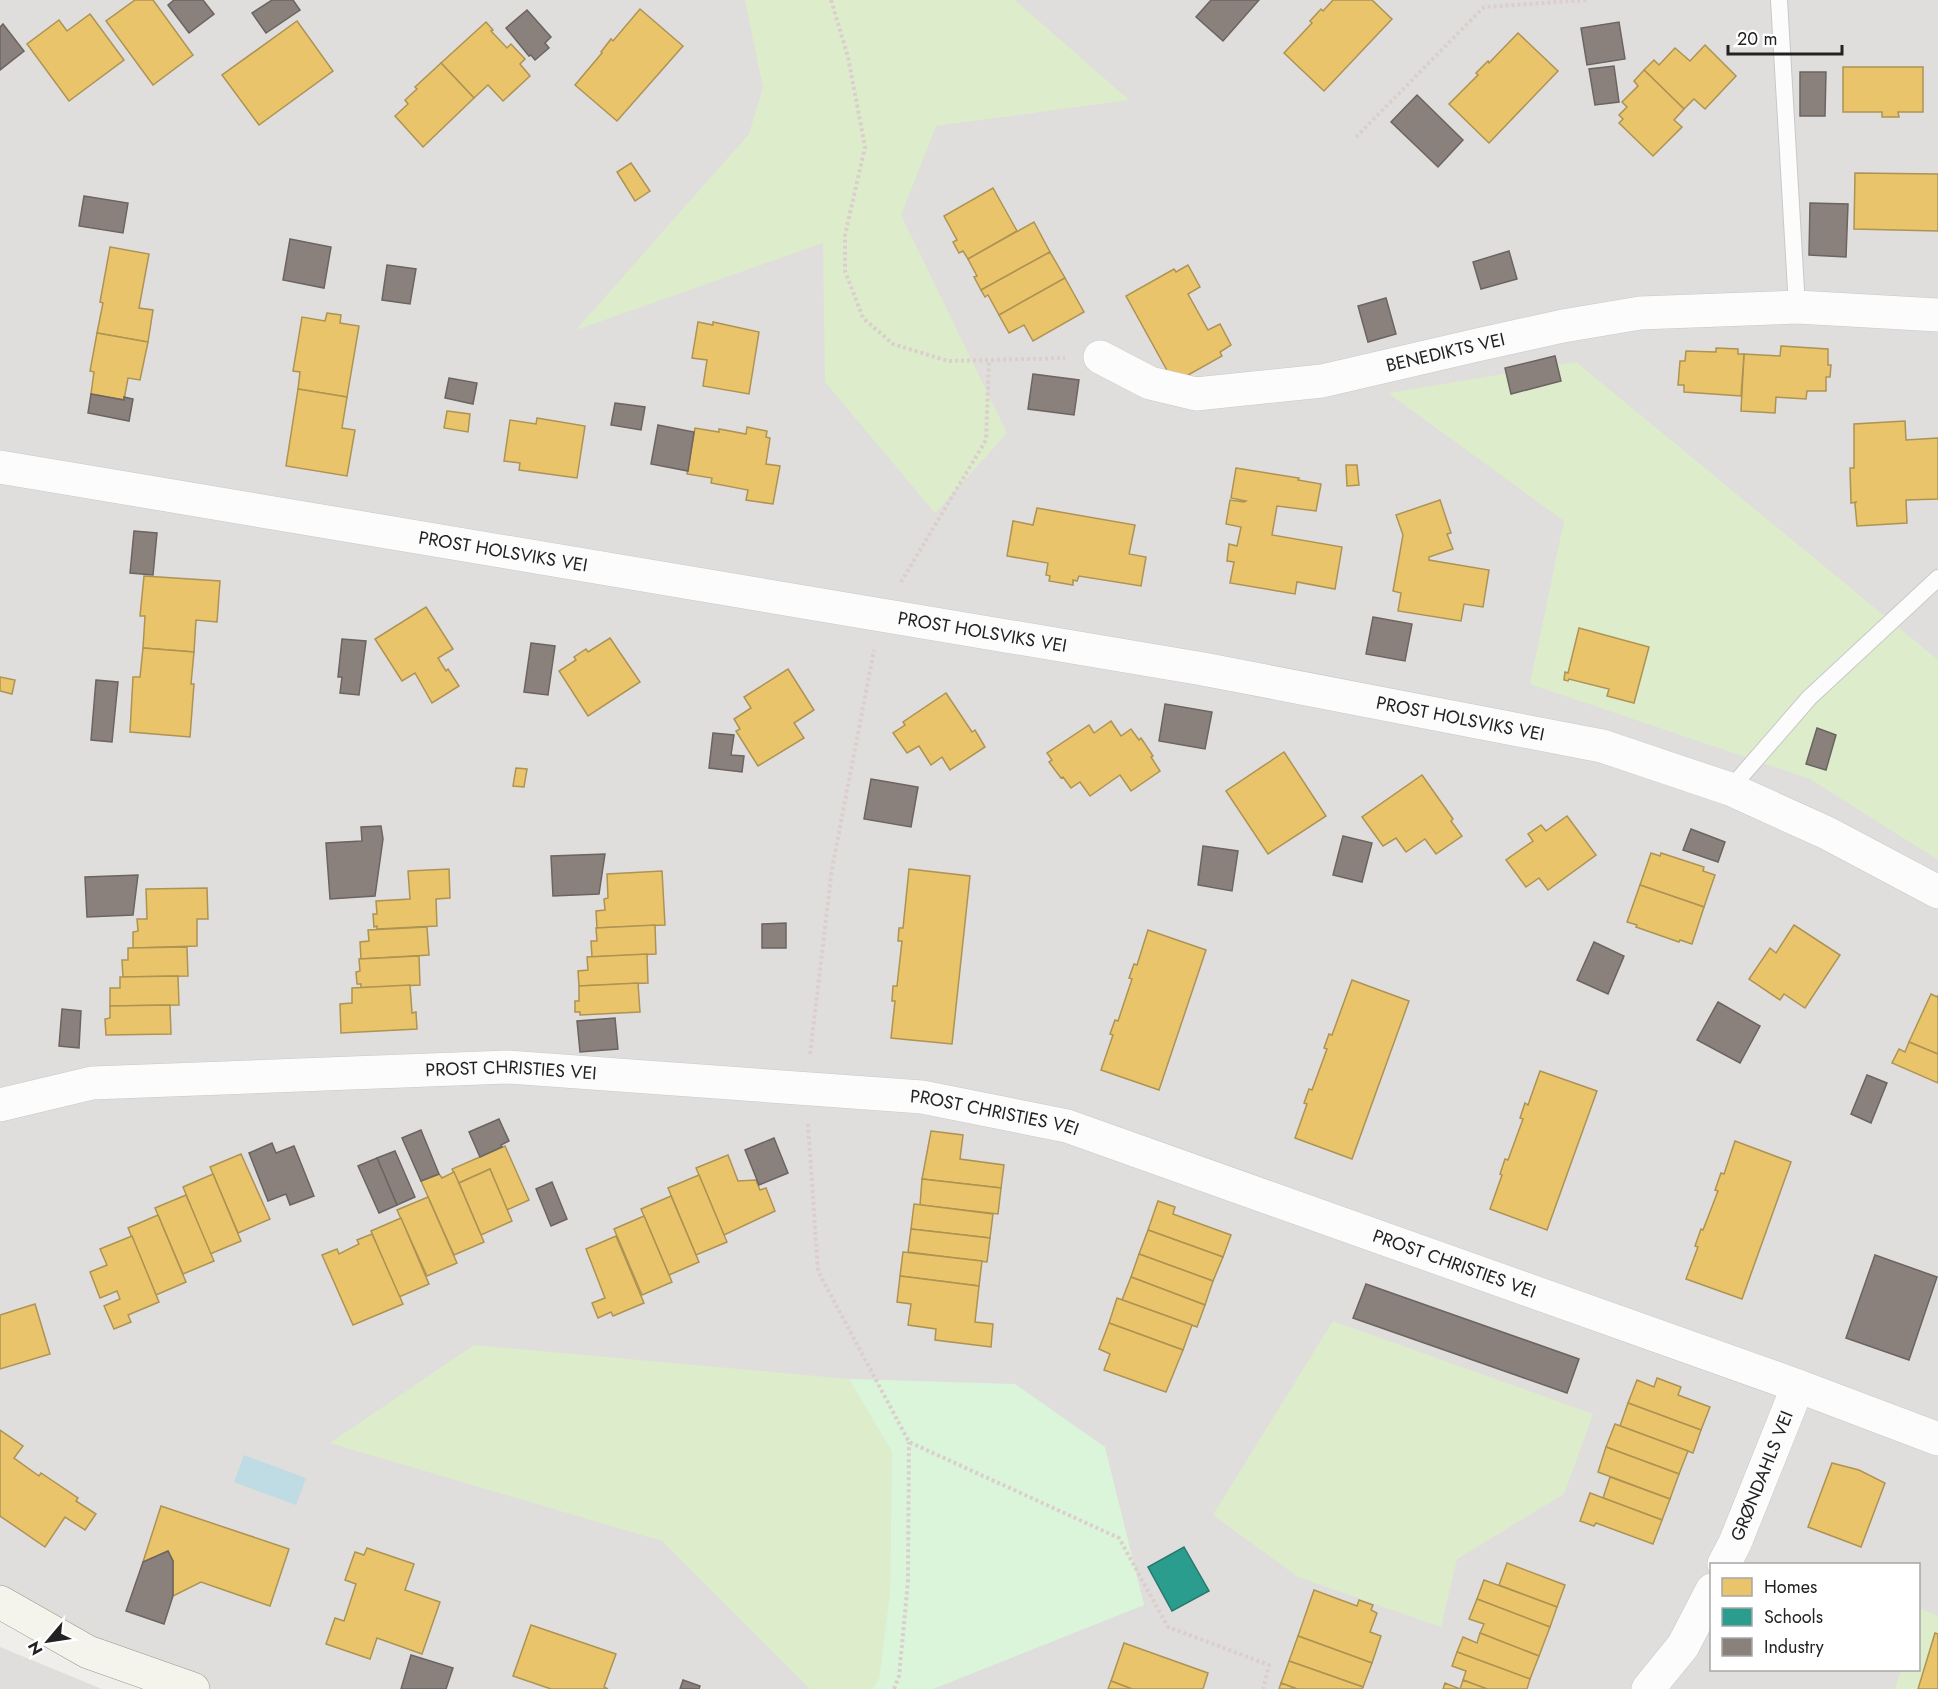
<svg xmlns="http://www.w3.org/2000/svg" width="1938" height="1689" viewBox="0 0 1938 1689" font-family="Jost,sans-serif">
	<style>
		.residential { fill: #dfdedc; fill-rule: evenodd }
		.grass { fill: #ddeccb }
		.park { fill: #daf5da }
		.water { fill: #bfdbe3 }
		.homes { fill: #e9c46a; stroke: #ad9354; stroke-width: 1.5 }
		.schools { fill: #2a9d8f; stroke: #28786e; stroke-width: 1.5 }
		.industry { fill: #8a817c; stroke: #6b6461; stroke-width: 1.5 }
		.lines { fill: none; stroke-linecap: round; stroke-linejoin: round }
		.lane-casing { stroke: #c9c8c7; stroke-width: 18 }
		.street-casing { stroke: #c9c8c7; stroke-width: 34 }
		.secondary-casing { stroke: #999a82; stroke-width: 34 }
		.path { stroke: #dccecd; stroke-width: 4; stroke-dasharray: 3 3; stroke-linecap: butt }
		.lane { stroke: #fdfcfc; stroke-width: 16 }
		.street { stroke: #fdfcfc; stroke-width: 33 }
		.secondary { stroke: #f4f4ed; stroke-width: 33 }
		.labels { text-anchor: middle; stroke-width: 6; stroke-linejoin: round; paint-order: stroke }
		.street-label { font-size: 18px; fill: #222; stroke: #fff }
	</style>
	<rect width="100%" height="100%" fill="#f0eeeb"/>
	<g class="residential">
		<path d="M0,0h1938v1689h-1730l-208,-91zM1712,1564h206v106h-206z"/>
		<path d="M0,1647l102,42h-102z"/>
	</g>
	<g class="grass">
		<path d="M745,0h270l114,100 -193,26 -35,89 106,218 -72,80 -110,-131 -2,-139 -247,87 173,-196 14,-47z"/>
		<path d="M1576,362l362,298v200l-128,-81 -280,-95 34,-163 -176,-128z"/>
		<path d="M1333,1321l260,93 -29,80 -107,65 -16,68 -143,-50 -85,-62z"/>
		<path d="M474,1345l375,34 43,73 -2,140 -11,87 -7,10h-62l-148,-148 -332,-98z"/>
		<path d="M1919,1608l19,8v73h-43l6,-19h17z"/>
	</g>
	<path class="park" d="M849,1379l166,5 90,63 39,158 -211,84h-61l7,-10 11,-87 2,-140z"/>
	<path class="water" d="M244,1455l62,23 -10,27 -62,-23z"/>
	<g class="homes">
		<path d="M135,0h18l40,55 -40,30 -47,-64z"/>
		<path d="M1333,0h39l20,19 -68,72 -40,-38 28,-30 -2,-2 11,-12 2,2z"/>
		<path d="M640,9l43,37 -66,75 -42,-36 27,-32 -1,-1 10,-13 2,2z"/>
		<path d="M90,14l34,46 -55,41 -42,-57 32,-24 8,11z"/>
		<path d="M297,21l36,50 -74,54 -37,-50z"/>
		<path d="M486,22l7,8 -2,1 16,17 4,-4 14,15 -5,5 10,12 -27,25 -15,-16 -14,13 -33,-35z"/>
		<path d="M1518,33l40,38 -69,72 -40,-39 29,-29 -2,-2 12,-12 1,2z"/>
		<path d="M1705,45l31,31 -31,33 -11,-10 -10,10 -40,-39 10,-10 5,5 16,-17 15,13z"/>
		<path d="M441,63l33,35 -51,49 -28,-31 13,-12 -3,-4 12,-11 -2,-2z"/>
		<path d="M1843,67h80v45h-25l1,5h-17v-5h-39z"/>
		<path d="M1644,70l40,39 -10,11 8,7 -29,29 -34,-33 4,-4 -4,-4 8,-8 -5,-5 16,-16 -4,-5z"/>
		<path d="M631,163l19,28 -15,10 -18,-29z"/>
		<path d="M1855,173l83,1v57l-84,-2z"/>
		<path d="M993,188l24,43 -49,28 -5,-8 -4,2 -6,-11 4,-2 -13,-24z"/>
		<path d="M1034,222l16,30 -69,38 -7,-13 3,-1 -9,-17z"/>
		<path d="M110,247l39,7 -10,54 14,2 -5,32 -51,-9 6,-30 -3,-1z"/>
		<path d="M1050,252l15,26 -66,37 -11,-20 -3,2 -4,-7z"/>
		<path d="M1188,265l12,22 -12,7 20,36 12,-6 11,21 -11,7 2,4 -48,27 -48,-87 48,-27 2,3z"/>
		<path d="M1065,278l19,34 -51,29 -9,-16 -15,8 -10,-18z"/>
		<path d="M327,313l14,2 -1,8 19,3 -12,71 -49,-8 2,-17 -7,-1 9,-54 23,4z"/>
		<path d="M698,322l15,3v-3l46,10 -10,62 -46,-8 4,-26 -15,-2z"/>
		<path d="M97,333l51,9 -8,38 -12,-2 -4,22 -33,-6 3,-22 -4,-1z"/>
		<path d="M1781,346l47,3v16h3l-1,12h-4v14h-19l-1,8 -30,-2 -1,16 -34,-2 3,-57 36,2z"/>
		<path d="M1716,348l22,1v5h6l-3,42 -57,-4v-7h-6l2,-24h5l1,-10 30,1z"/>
		<path d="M298,389l49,8 -5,31 13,2 -8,46 -61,-10z"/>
		<path d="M447,411l23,3 -2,18 -24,-4z"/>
		<path d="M537,418l48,8 -8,52 -58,-8 1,-7 -16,-2 6,-41 26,4z"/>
		<path d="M1905,421l1,19 32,-2v61l-32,1 1,23 -50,3 -2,-22 1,-2 -5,1 -1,-35h4v-44z"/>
		<path d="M747,427l20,4 -1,6 4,1 -4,26 14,2 -7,38 -27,-4 2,-10 -37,-7 1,-5 -25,-4 8,-46 24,4v-3l27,5z"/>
		<path d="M1346,465h11l2,20 -12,1z"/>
		<path d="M1236,468l63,10 -1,2 23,4 -5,27 -39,-5 -5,29 70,12 -7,42 -38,-7 -2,12 -65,-11 4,-21 -7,-1 2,-17 8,2 4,-19 -15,-3 4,-24 14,2 2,-1 -15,-3z"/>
		<path d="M1440,500l11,33 -4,1 6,15 -24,8v3l60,10 -6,37 -19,-3 -3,17 -63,-10 3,-18 -8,-2 10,-56 -7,-20z"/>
		<path d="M1037,508l98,17 -6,29 17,3 -5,29 -62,-10 -2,5 -4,-1v5l-24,-4 1,-5 -4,-1 2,-12 -41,-7 6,-35 20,4z"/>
		<path d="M144,576l76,5 -3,41 -21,-2 -2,32 -51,-4 2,-32h-5z"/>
		<path d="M426,607l27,42 -15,9 8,13 2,-2 11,17 -27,17 -17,-30 -13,8 -27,-42z"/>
		<path d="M1579,628l70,19 -15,56 -27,-7 2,-7 -40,-10 -1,2 -4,-1 1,-8 3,1z"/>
		<path d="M610,638l30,44 -52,34 -29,-45 17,-11 -2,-3 12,-8 2,3z"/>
		<path d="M143,648l51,4 -3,32h3l-4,53 -60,-5 3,-55h7z"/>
		<path d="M788,669l26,41 -20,13 10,15 -46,28 -22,-35 4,-2 -6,-10 17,-11 -7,-11z"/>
		<path d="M0,677l15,3 -3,14 -12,-3z"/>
		<path d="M946,693l26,39 3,-2 10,17 -35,23 -8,-13 -11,8 -12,-19 -12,7 -14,-20 12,-8 -2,-3z"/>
		<path d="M1111,721l10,15 10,-7 8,11 2,-2 12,18 -2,1 9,14 -29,20 -11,-16 -30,21 -10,-14 -9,6 -8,-11 -2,1 -12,-16 3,-2 -5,-7 42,-28 5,8z"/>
		<path d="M1284,752l42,64 -58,38 -42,-63z"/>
		<path d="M516,768l11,1 -3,18 -11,-1z"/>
		<path d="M1422,775l31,44 -2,2 11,15 -26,18 -11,-15 -19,13 -10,-14 -13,8 -21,-29z"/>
		<path d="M1567,816l29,39 -48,35 -9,-12 -13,9 -20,-27 27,-19 -5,-7 13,-9 5,6z"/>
		<path d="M1651,853l9,3 1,-3 43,14 -1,4 12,4 -11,32 -64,-22z"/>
		<path d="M449,869l1,29 -14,1 1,27 -60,3v-3l-3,1 -1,-13h4l-1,-13 34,-2 -2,-28z"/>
		<path d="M909,869l61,7 -18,168 -61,-6 4,-37h-3l1,-15h4l5,-45h-4l1,-13h4z"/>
		<path d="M662,871l3,54 -68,3 -1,-17 9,-1 -1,-11 4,-1 -1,-24z"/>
		<path d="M1640,885l64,22 -12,37 -12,-4 -1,2 -43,-15 1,-2 -10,-3z"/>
		<path d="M207,888l1,31h-11v27l-64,2v-16l5,-1 -1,-12h10l-1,-30z"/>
		<path d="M655,925l1,29 -64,3 -1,-16h6l-1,-13z"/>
		<path d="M1794,925l46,30 -35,53 -21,-14 -4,6 -31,-21 21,-31 6,5z"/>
		<path d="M427,927l2,28 -68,4 -1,-17 9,-1 -1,-11z"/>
		<path d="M1148,930l58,20 -47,140 -58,-20 12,-35 -3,-1 5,-14 3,1 14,-42 -3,-1 5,-14 3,1z"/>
		<path d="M187,947l1,29 -65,1 -1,-17h6v-12z"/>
		<path d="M647,954l1,29 -69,3 -1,-15 10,-1 -1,-13z"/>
		<path d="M419,956l1,29 -59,3v-4h-4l-1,-12 4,-1 -1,-12z"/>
		<path d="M178,976l1,29 -69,1v-18h10v-11z"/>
		<path d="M1352,980l57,21 -57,158 -57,-21 12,-34 -3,-1 5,-14 3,1 15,-41 -3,-1 5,-14 3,1z"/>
		<path d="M638,983l2,29 -60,3v-3h-5v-11h4v-15z"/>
		<path d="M410,985l2,28 4,-1 1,17 -76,4 -1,-29 12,-1v-15z"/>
		<path d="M1931,994l6,3 1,-2v59l-29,-12z"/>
		<path d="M170,1005l1,29 -65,1 -1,-16 5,-1v-12z"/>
		<path d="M1909,1042l29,12v29l-46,-20 7,-14 6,3z"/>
		<path d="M1540,1071l57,20 -50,139 -57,-21 12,-34 -2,-1 5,-15 3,1 15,-41 -3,-1 5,-15 3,2z"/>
		<path d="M931,1131l32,4 -3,24 44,6 -3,23 -79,-9z"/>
		<path d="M1735,1141l56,21 -49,137 -56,-20 12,-32 -3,-1 6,-17 2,1 15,-39 -3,-1 6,-17 3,1z"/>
		<path d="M505,1146l24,54 -22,10 -17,-41 -31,14 -7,-14z"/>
		<path d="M241,1154l29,65 -32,14 -28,-66z"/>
		<path d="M728,1155l10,26 18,-1 4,10 6,-2 9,23 -51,24 -28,-67z"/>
		<path d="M490,1169l22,52 -31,14 -22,-52z"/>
		<path d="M454,1172l30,70 -30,13 -33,-74 18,-7 3,4z"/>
		<path d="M213,1174l28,67 -31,13 -27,-67z"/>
		<path d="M699,1175l28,67 -31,13 -28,-67z"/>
		<path d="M922,1179l79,9 -3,26 -78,-9z"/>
		<path d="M186,1195l28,66 -31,13 -28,-66z"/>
		<path d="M671,1196l28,66 -30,13 -28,-66z"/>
		<path d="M428,1197l29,66 -30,13 -30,-66z"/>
		<path d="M1158,1201l17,6 -2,7 58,21 -8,22 -75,-27z"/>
		<path d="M914,1204l79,10 -3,24 -79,-9z"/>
		<path d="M158,1215l28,67 -30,13 -28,-67z"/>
		<path d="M644,1216l28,66 -30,13 -28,-66z"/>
		<path d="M401,1218l28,66 -30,13 -28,-66z"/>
		<path d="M911,1229l79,9 -3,24 -79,-10z"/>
		<path d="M1148,1230l75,27 -10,24 -74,-27z"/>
		<path d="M372,1234l31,70 -50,21 -31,-70 15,-6 2,5 20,-10 -2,-4z"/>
		<path d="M132,1236l27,66 -31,13 3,7 -17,7 -10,-23 16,-7 -3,-8 -17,7 -10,-26 17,-7 -7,-16z"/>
		<path d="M616,1236l28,67 -31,13 -2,-4 -13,6 -6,-15 13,-5 -19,-49z"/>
		<path d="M903,1252l79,9 -3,25 -79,-10z"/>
		<path d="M1139,1254l74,27 -8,24 -74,-28z"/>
		<path d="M900,1276l79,10 -4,36 18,2 -2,23 -56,-7 1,-11 -28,-4 3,-21 -14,-2z"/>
		<path d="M1131,1277l74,28 -8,22 -75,-27z"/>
		<path d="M1117,1298l75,27 -9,25 -74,-27z"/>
		<path d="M35,1304l15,50 -50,15v-54z"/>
		<path d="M1109,1323l74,27 -17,42 -62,-22 6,-16 -11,-5z"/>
		<path d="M1657,1378l24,9 -3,8 32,12 -9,23 -73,-27 9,-23 17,7z"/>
		<path d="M1628,1403l73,27 -8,23 -73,-27z"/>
		<path d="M1615,1424l73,27 -9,23 -73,-27z"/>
		<path d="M0,1430l23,16 -9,12 25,18 2,-3 37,25 -2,3 20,13 -11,16 -20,-13 -20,30 -45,-31z"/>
		<path d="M1606,1447l73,27 -9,25 -72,-27z"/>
		<path d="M1832,1463l27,7 26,13 -24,64 -53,-20z"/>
		<path d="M1610,1477l60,22 -8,21 -59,-22z"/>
		<path d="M1590,1493l72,27 -9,24 -57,-21 -2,3 -14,-5z"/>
		<path d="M161,1506l128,43 -19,57 -69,-24 -28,14v-35l-5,-10 -25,11z"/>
		<path d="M367,1548l47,16 -9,26 35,12 -18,52 -45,-16 -7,21 -44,-15 9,-26 9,3 12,-37 -11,-4 10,-28 9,3z"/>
		<path d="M1507,1563l58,22 -8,22 -58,-22z"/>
		<path d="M1484,1580l73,27 -7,20 -73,-28z"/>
		<path d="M1314,1590l43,16 2,-6 14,5 -2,5 6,3 -7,19 11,4 -9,27 -74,-27z"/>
		<path d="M1477,1599l73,28 -11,29 -59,-23 4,-9 -15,-5z"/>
		<path d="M531,1625l85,29 -12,33 4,2h-57l-38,-13z"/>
		<path d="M1480,1633l59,23 -9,23 -73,-27 6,-15 14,6z"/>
		<path d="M1935,1633l3,1v55h-20z"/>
		<path d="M1298,1636l74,27 -9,24 -74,-26z"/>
		<path d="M1124,1643l84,30 -5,16h-71l-21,-8z"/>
		<path d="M1457,1652l73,27 -3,10h-40l-24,-9 3,-9 -14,-5z"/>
		<path d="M1289,1661l74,26 -1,2h-65l-16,-6z"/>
		<path d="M1463,1680l24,9h-44l2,-6 15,6z"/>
		<path d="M1111,1681l21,8h-24z"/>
		<path d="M1281,1683l16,6h-18z"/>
	</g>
	<path class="schools" d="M1184,1547l25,44 -37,20 -24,-44z"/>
	<g class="industry">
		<path d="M174,0h29l11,14 -25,19 -21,-28z"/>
		<path d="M272,0h21l7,10 -34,23 -14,-20z"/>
		<path d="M1211,0h48l-36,41 -27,-24z"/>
		<path d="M527,10l24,27 -6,6 4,5 -14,12 -4,-5 -2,1 -23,-28z"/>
		<path d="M1619,22l6,37 -38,6 -6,-37z"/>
		<path d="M3,24l21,27 -24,19v-43z"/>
		<path d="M1614,66l5,36 -24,3 -6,-36z"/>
		<path d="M1800,72h26l-1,44h-25z"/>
		<path d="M1417,95l46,45 -25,27 -47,-45z"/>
		<path d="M84,196l44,7 -5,30 -44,-7z"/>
		<path d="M1810,203l38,1 -2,53 -37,-2z"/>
		<path d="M290,239l41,8 -7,41 -41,-8z"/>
		<path d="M1509,251l8,28 -36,10 -8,-27z"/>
		<path d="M387,265l29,4 -6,35 -28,-4z"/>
		<path d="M1386,298l10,36 -28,8 -10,-36z"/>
		<path d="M1555,356l6,25 -50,13 -6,-26z"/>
		<path d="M1033,374l46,6 -5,35 -46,-6z"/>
		<path d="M449,378l28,5 -4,21 -28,-6z"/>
		<path d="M91,394l33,6v-3l9,2 -4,22 -41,-8z"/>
		<path d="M615,403l30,4 -4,23 -30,-5z"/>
		<path d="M658,425l36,7 -6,39 -37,-7z"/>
		<path d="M134,531l23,2 -4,42 -23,-2z"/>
		<path d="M1373,617l39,7 -7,37 -39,-7z"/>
		<path d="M342,639l24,2 -7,54 -19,-2 2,-16h-4z"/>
		<path d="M531,643l24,3 -7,49 -24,-3z"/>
		<path d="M96,680l22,2 -6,60 -21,-2z"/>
		<path d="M1165,704l47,8 -7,37 -46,-8z"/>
		<path d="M1817,728l19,7 -10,35 -20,-6z"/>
		<path d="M713,733l21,2 -3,20 13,1 -2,16 -33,-4z"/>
		<path d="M871,779l47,8 -7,40 -47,-8z"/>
		<path d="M381,826l2,13 -8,57 -45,3 -4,-56 36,-2 -1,-14z"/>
		<path d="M1691,829l34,13 -7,20 -35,-12z"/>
		<path d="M1343,836l29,7 -10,39 -29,-7z"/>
		<path d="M1203,846l35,5 -6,40 -34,-6z"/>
		<path d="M605,854l-6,40 -46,2 -2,-40z"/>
		<path d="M138,875l-5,40 -46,2 -2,-40z"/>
		<path d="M786,923v25h-24v-24z"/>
		<path d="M1594,942l30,14 -16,38 -31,-14z"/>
		<path d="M1718,1002l42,24 -20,37 -43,-23z"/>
		<path d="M62,1009l19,2 -2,37 -20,-2z"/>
		<path d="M615,1018l3,31 -38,3 -3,-31z"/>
		<path d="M1867,1075l20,8 -16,40 -20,-9z"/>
		<path d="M499,1119l10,22 -8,4 1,2 -22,10 -11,-25z"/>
		<path d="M421,1130l18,44 -18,7 -19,-43z"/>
		<path d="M774,1138l14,35 -29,12 -14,-35z"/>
		<path d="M272,1143l4,10 18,-7 20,50 -24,9 -4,-11 -18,7 -19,-48z"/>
		<path d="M395,1151l20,46 -18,8 -20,-47z"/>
		<path d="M377,1158l20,47 -18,8 -21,-47z"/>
		<path d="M552,1182l15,37 -16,7 -15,-37z"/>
		<path d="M1875,1255l62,22 -28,83 -63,-22z"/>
		<path d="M1366,1284l213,75 -12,34 -214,-75z"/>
		<path d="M168,1551l5,10v35l-9,28 -38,-13 17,-49z"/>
		<path d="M411,1655l42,13 -7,21h-45z"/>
		<path d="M683,1680l17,6 -1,3h-19z"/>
	</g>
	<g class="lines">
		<g class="lane-casing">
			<g id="lane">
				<path d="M1779,0l18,307"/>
				<path d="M1730,789l79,-91 129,-120"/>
			</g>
		</g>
		<g class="street-casing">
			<g id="street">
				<path id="s1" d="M1100,357l50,26 46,11 126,-13 155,-36 86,-19 77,-13 157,-6 141,8"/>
				<path id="s2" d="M0,467l1203,202 399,77 128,43 97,44 111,59"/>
				<path id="s3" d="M0,1105l92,-22 415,-16 415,30 145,29 731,260 140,53"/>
				<path id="s4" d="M1724,1564l11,-21 63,-157"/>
				<path d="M1648,1689l35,-43 29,-56"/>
			</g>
		</g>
		<g class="secondary-casing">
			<path id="secondary" d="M0,1602l88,50 105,37"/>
		</g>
		<g class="path">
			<path d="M831,0l17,57 17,90 -20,88v36l18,47 30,26 55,17 117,-3"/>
			<path d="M1356,137l128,-130 103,-7"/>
			<path d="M901,582l85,-142 3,-79"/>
			<path d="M810,1054l22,-185 42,-219"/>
			<path d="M808,1124l10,147 91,171 210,96 49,89 101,38 -6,24"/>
			<path d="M894,1689l5,-13 9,-95 1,-139"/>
		</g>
		<use href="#lane" class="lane"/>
		<use href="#street" class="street"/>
		<use href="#secondary" class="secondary"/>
	</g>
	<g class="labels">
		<g class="street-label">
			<text dy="6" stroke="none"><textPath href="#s1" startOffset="357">BENEDIKTS VEI</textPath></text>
			<text dy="6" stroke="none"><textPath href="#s2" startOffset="510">PROST HOLSVIKS VEI</textPath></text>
			<text dy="6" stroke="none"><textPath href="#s2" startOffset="996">PROST HOLSVIKS VEI</textPath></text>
			<text dy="6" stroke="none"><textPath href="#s2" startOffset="1482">PROST HOLSVIKS VEI</textPath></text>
			<text dy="6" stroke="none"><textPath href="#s3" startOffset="514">PROST CHRISTIES VEI</textPath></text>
			<text dy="6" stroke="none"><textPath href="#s3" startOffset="1000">PROST CHRISTIES VEI</textPath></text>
			<text dy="6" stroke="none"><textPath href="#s3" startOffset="1485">PROST CHRISTIES VEI</textPath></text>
			<text dy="6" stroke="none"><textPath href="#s4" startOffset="96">GRØNDAHLS VEI</textPath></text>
		</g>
	</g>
	<rect x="1710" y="1563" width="210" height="108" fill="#ffffff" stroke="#a7a7a7" stroke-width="1.5"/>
	<rect x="1722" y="1578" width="30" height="18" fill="#e9c46a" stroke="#a7a7a7" stroke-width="1.5"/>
	<text x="1764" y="1593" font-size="18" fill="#222222">Homes</text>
	<rect x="1722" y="1608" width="30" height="18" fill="#2a9d8f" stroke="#a7a7a7" stroke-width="1.5"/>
	<text x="1764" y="1623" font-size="18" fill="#222222">Schools</text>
	<rect x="1722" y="1638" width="30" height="18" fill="#8a817c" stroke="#a7a7a7" stroke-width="1.5"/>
	<text x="1764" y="1653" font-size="18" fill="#222222">Industry</text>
	<g transform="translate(48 1641) rotate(241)" stroke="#ffffff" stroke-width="4.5" paint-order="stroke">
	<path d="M0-4.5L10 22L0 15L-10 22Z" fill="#222222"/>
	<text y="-9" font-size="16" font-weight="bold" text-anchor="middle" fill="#222222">N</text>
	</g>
	<path d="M1728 45v9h114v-9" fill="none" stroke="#222222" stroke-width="3"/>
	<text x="1737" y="45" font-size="18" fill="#222222" stroke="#ffffff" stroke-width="4.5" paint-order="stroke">20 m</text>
</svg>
